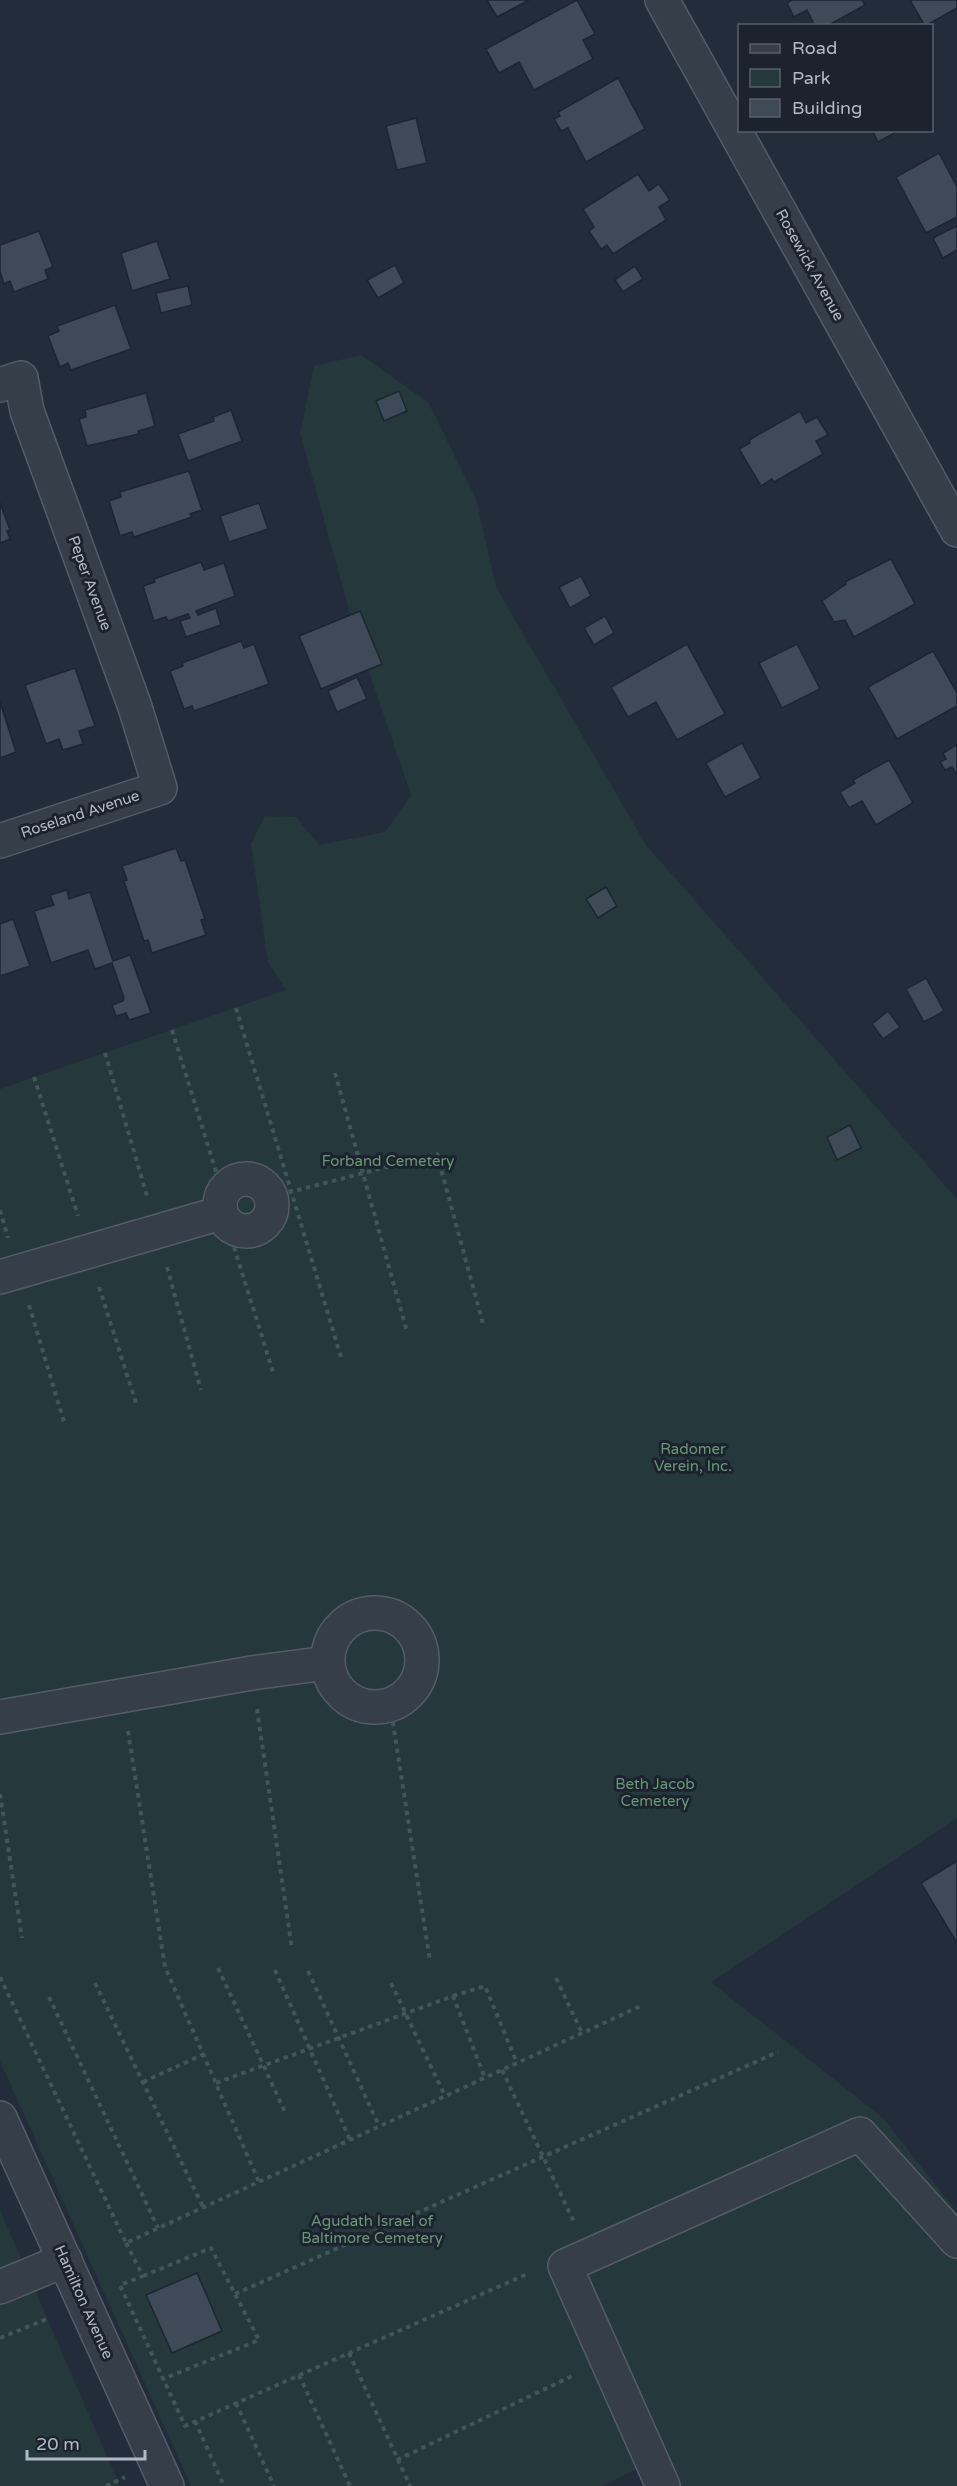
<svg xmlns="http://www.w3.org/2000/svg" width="957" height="2486" viewBox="0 0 957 2486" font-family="'Varela Round',sans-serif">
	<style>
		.green { fill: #25383b }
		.building { fill: #3f4a59; stroke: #1e2531; stroke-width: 1.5 }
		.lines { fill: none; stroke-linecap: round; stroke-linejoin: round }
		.minor-casing { stroke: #545c68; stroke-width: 36 }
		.path { stroke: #425558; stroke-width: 4; stroke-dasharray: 4.5 4.5; stroke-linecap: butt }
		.minor { stroke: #363e4a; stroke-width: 33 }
		.labels { text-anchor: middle; stroke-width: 6; stroke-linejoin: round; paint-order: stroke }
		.street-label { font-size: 15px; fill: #b1b9c6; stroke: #1c232f }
		.park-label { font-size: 15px; fill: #699674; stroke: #1c232f }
	</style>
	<rect width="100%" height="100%" fill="#232c3a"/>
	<g class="green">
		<path d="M361,355l67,47 48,97 20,88 150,258 311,354v619l-246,164 172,136 74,94v274h-306l-11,-19 -37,19h-412l-191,-425v-972l286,-99 -18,-28 -17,-118 14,-28 31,1 23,28 66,-13 26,-37 -57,-167 -54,-195 14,-67z"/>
		<path d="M0,2210l120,276h-120z"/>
	</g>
	<g class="building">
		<path d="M487,0h42l-32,17z"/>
		<path d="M577,0l18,34 -12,6 10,19 -59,31 -15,-28 -20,11 -13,-24z"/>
		<path d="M792,0h70l3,5 -38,21h-12l-8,-16 -13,7 -7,-14z"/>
		<path d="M910,0h47v8l-32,18z"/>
		<path d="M618,78l27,51 -59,33 -18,-34 -7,3 -7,-12 6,-3 -2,-4z"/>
		<path d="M416,118l11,45 -30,7 -11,-44z"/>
		<path d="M872,130h28l-22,12z"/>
		<path d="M939,153l18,34v30l-31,16 -30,-56z"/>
		<path d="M638,174l11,17 10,-7 11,16 -11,7 7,13 -53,34 -6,-9 -6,4 -12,-18 5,-4 -11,-18z"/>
		<path d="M957,226v24l-14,8 -10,-20z"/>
		<path d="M39,231l14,36 -8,3 3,9 -34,13 -4,-11 -6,3 -4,-13v-26z"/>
		<path d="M157,241l13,38 -38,12 -11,-38z"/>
		<path d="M395,265l9,18 -26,15 -11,-18z"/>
		<path d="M635,266l8,13 -20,13 -8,-12z"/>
		<path d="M188,286l4,19 -31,8 -5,-20z"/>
		<path d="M115,305l16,44 -60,21 -3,-7 -8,4 -12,-31 11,-5 -2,-5z"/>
		<path d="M399,391l8,20 -23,10 -8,-20z"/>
		<path d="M146,393l9,33 -17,5 1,3 -52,12 -8,-27 7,-2 -1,-7z"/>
		<path d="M231,410l11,31 -54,20 -10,-27 36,-13 -1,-4z"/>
		<path d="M800,411l6,12 11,-6 11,18 -12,6 7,13 -49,28 -2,-3 -11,7 -22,-37 11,-6 -1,-3z"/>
		<path d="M189,471l13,39 -12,4 2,3 -58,20 -2,-5 -12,4 -11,-35 12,-4 -1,-5z"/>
		<path d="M0,503l10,27 -3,1 3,8 -10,4z"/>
		<path d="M259,503l9,26 -39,13 -9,-26z"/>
		<path d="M891,559l24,45 -61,33 -9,-17 -11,2 -12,-21 24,-17 -1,-2z"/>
		<path d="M201,562l3,8 20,-7 11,33 -39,15 2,4 18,-7 5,17 -35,12 -6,-16 10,-3 -2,-4 -20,7 -2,-4 -12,4 -11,-35 12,-4 -1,-3z"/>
		<path d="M581,576l10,20 -21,12 -11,-21z"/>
		<path d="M360,611l22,53 -61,25 -22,-53z"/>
		<path d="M605,616l9,17 -20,12 -10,-17z"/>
		<path d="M241,641l3,7 10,-4 15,40 -75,27 -2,-5 -8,3 -14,-38 13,-5 -1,-3z"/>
		<path d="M687,644l38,70 -48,26 -21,-38 -28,15 -17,-30z"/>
		<path d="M797,644l23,45 -38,19 -23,-45z"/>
		<path d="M933,651l24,42v13l-60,33 -29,-52z"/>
		<path d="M75,668l20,58 -16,5 4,13 -20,6 -4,-11 -13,5 -21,-59z"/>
		<path d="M357,677l10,22 -30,13 -9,-21z"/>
		<path d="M0,702l16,50 -16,6z"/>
		<path d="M742,743l19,35 -36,19 -19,-34z"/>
		<path d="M957,745v30l-5,-8 -7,3 -5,-8 6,-3 -3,-6z"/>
		<path d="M889,760l24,43 -37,22 -14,-24 -13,7 -9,-16 15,-9 -2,-3z"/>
		<path d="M176,848l5,13 4,-1 20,59 -4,1 5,15 -54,18 -4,-13 -4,1 -20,-60 3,-1 -5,-14z"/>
		<path d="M606,887l11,19 -19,12 -12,-19z"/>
		<path d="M67,890l2,9 21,-7 23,69 17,-6 21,58 -22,7 -3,-7 -10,3 -4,-11 11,-4 1,-3 -12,-35 -17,6 -7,-19 -37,13 -17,-52 20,-6 -4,-10z"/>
		<path d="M13,919l17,47 -30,10v-52z"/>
		<path d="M926,978l18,33 -20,11 -18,-33z"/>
		<path d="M888,1011l12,16 -17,12 -11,-15z"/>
		<path d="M850,1125l11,23 -24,12 -10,-23z"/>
		<path d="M957,1861v82l-36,-60z"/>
		<path d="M197,2273l25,58 -50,22 -26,-58z"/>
	</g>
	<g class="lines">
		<g class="minor-casing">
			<g id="minor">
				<path d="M662,0l295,530"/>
				<path d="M0,385l21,-7 6,33 108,296 25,81 -160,53"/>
				<circle cx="246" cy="1205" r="26"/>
				<path d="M0,1277l221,-64"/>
				<circle cx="375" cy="1660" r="47"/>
				<path d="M0,1717l252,-44 75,-10"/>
				<path d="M0,2118l167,368"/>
				<path d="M0,2287l65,-27"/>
				<path d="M663,2486l-98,-220 295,-132 97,107"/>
			</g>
		</g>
		<g class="path">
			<path d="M236,1008l105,349"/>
			<path d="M172,1030l46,148"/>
			<path d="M105,1053l42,143"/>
			<path d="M335,1073l72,259"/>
			<path d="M34,1077l44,139"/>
			<path d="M271,1197l166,-43 46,170"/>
			<path d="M0,1210l8,28"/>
			<path d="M234,1247l39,125"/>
			<path d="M167,1267l34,123"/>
			<path d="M99,1287l37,116"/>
			<path d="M29,1305l35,117"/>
			<path d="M390,1704l40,257"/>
			<path d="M257,1709l35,240"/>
			<path d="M128,1731l37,236 94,215"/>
			<path d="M0,1794l22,144"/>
			<path d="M218,1968l68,146"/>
			<path d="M275,1970l75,170"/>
			<path d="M308,1971l71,155"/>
			<path d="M0,1977l126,266 517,-238"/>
			<path d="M556,1978l26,55"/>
			<path d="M95,1983l108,224"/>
			<path d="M391,1983l54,113"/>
			<path d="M453,1996l32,-10 32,77"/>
			<path d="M49,1997l109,231"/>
			<path d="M502,2070l72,152"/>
			<path d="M143,2082l61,-28"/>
			<path d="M216,2083l237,-87 32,82"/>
			<path d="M126,2243l17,33 -23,9 65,141 342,-152"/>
			<path d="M143,2276l68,-28 48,92 -96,39"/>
			<path d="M235,2294l543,-242"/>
			<path d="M0,2338l47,-19"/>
			<path d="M349,2353l61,133"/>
			<path d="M299,2375l51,111"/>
			<path d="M236,2403l38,83"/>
			<path d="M195,2421l29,65"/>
			<path d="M397,2460l177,-85"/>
			<path d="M106,2486l19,-9"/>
		</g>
		<use href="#minor" class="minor"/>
	</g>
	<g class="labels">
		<g class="street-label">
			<text transform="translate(810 265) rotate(61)" y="5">Rosewick Avenue</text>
			<text transform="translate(90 583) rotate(70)" y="5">Peper Avenue</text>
			<text transform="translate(80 814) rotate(-18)" y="5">Roseland Avenue</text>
			<text transform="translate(84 2302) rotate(66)" y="5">Hamilton Avenue</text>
		</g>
		<g class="park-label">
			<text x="388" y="1166">Forband Cemetery</text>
			<text x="693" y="1454">Radomer<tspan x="693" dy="17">Verein, Inc.</tspan></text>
			<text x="655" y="1789">Beth Jacob<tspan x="655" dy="17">Cemetery</tspan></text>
			<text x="372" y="2226">Agudath Israel of<tspan x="372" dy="17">Baltimore Cemetery</tspan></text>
		</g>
	</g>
	<rect x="738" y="24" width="195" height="108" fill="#1c232f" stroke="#585f6b" stroke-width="1.5"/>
	<rect x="750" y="44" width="30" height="9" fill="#363e4a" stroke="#585f6b" stroke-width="1.5"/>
	<text x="792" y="54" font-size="18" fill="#b1b9c6">Road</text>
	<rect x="750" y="69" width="30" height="18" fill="#25383b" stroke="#585f6b" stroke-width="1.5"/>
	<text x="792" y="84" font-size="18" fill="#b1b9c6">Park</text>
	<rect x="750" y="99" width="30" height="18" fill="#3f4a59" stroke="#585f6b" stroke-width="1.5"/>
	<text x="792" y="114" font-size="18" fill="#b1b9c6">Building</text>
	<path d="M27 2450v9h118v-9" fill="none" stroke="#b1b9c6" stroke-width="3"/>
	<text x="36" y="2450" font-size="18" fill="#b1b9c6" stroke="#1c232f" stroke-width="4.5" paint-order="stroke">20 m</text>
</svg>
